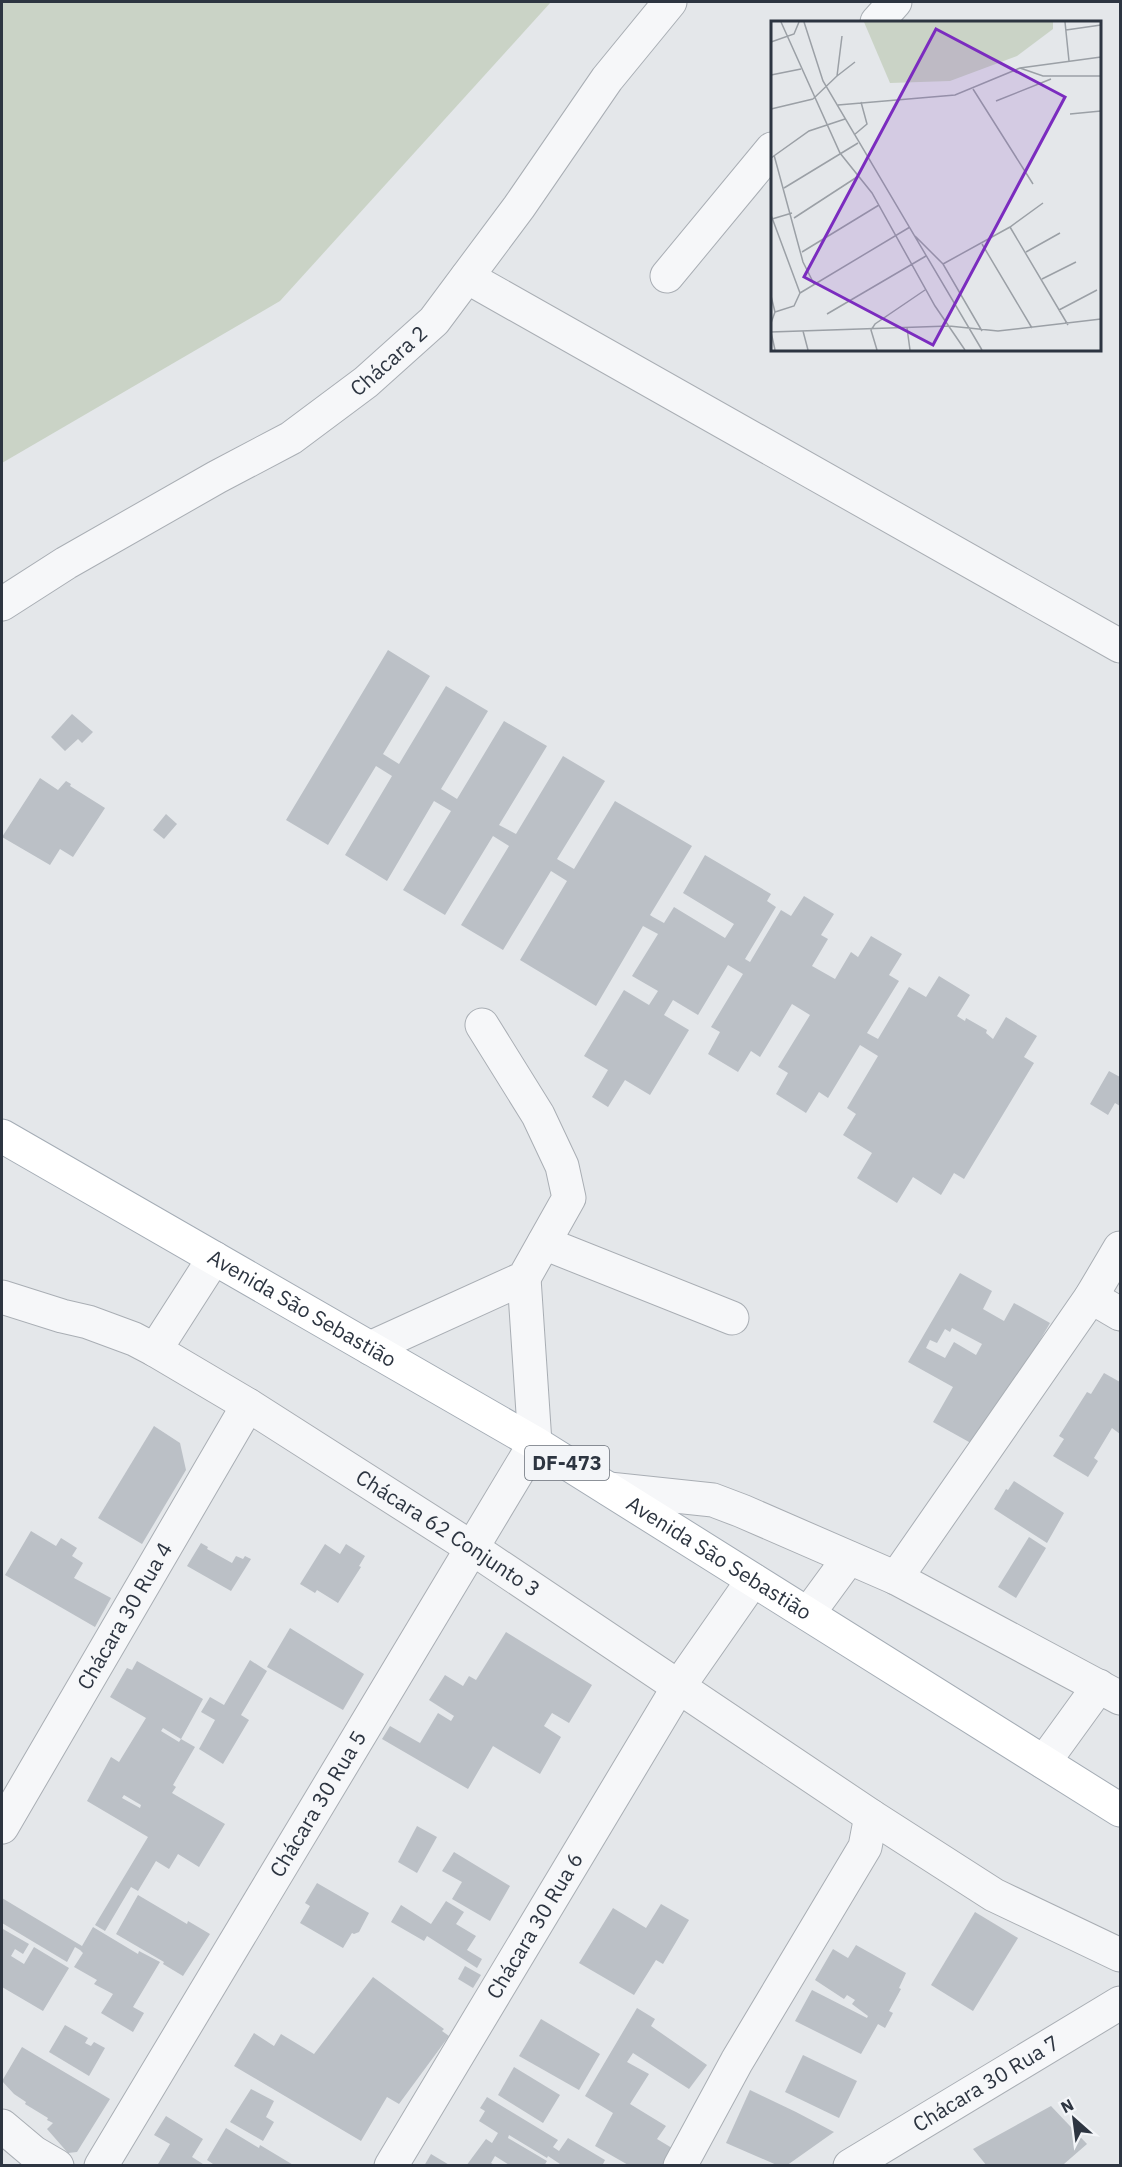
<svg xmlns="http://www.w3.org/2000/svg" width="1122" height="2167" viewBox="0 0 1122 2167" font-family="'IBM Plex Sans',sans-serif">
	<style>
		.green { fill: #cad3c6 }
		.building { fill: #bbc0c6; fill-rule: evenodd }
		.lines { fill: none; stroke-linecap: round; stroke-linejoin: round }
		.minor-casing { stroke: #a9aeb4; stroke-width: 35 }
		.major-casing { stroke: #a4acb5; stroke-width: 35 }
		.minor { stroke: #f6f7f9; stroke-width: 33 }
		.major { stroke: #fff; stroke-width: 33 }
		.labels { text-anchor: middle; stroke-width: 5; stroke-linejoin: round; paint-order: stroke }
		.shield { fill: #f3f5f8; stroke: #686f78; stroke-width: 1.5 }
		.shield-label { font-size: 20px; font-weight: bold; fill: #2d3541 }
		.street-label { font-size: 21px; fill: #2d3541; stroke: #f3f5f8 }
		.inset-road { fill: none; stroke: #9ba0a6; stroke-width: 1.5 }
		.view { fill: #7b2cbf; fill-opacity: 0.15; stroke: #7b2cbf; stroke-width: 3 }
		.inset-edge { fill: none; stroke: #2d3541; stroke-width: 3 }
	</style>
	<rect width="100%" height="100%" fill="#e4e7ea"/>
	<path class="green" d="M2,2h549l-271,299 -278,162z"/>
	<g class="building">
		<path d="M388,650l42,26 -47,78 16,10 47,-78 42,25 -47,78 16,10 47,-78 43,25 -48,79 17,9 47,-78 42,25 -48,78 17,10 41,-68 77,45 -42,69 3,2 11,6 10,-16 51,31 9,-14 -51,-31 22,-38 66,39 -4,7 9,6 -31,52 5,3 31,-52 10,6 13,-20 30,18 -13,21 7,4 -16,27 23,13 16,-27 7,5 13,-21 31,18 -13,21 10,6 -32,52 11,6 31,-52 17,10 13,-21 31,19 -13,21 8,5 1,-3 21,12 -1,3 7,6 13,-22 31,19 -13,21 10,6 -70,116 -10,-6 -13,22 -28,-18 -16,26 -40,-25 15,-25 -29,-18 13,-21 -9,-6 31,-52 -18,-11 -32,53 -9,-6 -13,21 -30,-19 12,-21 -10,-6 32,-52 -18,-11 -32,53 -9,-6 -13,21 -30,-18 12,-22 -9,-5 32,-53 -15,-9 -30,50 -25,-15 -9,15 25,15 -39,65 -25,-15 -17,27 -16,-10 16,-27 -24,-14 40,-66 25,15 9,-14 -26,-15 26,-42 -15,-8 -47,80 -76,-46 47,-79 -16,-10 -48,79 -42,-25 48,-79 -16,-10 -48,79 -42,-25 48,-79 -17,-10 -47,80 -42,-26 47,-79 -16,-10 -48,79 -42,-25z"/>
		<path d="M72,714l21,18 -11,11 -4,-4 -13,12 -14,-14z"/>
		<path d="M40,778l18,12 8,-9 5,3 -1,2 35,22 -32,49 -13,-8 -10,16 -48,-28z"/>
		<path d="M166,814l11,10 -13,15 -11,-9z"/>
		<path d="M1109,1071l11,6v29l-5,-3 -7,12 -18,-11z"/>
		<path d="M960,1273l32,18 -9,18 21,12 10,-18 36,20 -72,124 -45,-25 20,-35 -45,-25zM952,1328l30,16 -6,11 -22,-13 -9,16 -19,-10 4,-8 7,3 8,-14 5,3z"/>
		<path d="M1104,1373l16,9v52l-8,-6 -18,30 4,3 -10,16 -35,-21 11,-17 -5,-3 28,-44 4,2z"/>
		<path d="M154,1426l26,17 6,27 -44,74 -44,-26z"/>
		<path d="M1014,1481l50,32 -17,30 -53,-34 12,-20 2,1z"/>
		<path d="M31,1531l25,15 5,-8 16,10 -5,8 11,7 -9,15 37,20 -16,29 -90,-52z"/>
		<path d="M1029,1537l17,11 -30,50 -18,-11z"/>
		<path d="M201,1543l7,4 -1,2 25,14 4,-7 7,3 2,-3 6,3 -20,32 -44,-25z"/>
		<path d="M325,1544l15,10 6,-10 19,12 -6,10 2,1 -23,36 -21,-13 -2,3 -15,-9z"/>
		<path d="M290,1628l74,46 -21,36 -76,-43z"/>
		<path d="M506,1632l86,53 -23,38 -17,-10 -8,13 17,11 -21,37 -47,-28 -25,43 -86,-50 8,-13 30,17 18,-30 13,8 3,-5 -25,-16 16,-25 18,11 6,-10 7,4z"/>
		<path d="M250,1660l17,11 -26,44 8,5 -26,44 -24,-15 16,-29 -14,-8 9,-15 14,8z"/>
		<path d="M137,1661l66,38 -22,40 14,8 -22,38 3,2 -4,6 53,31 -26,43 -21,-13 -9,15 -13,-8 -18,30 -7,-4 -26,44 -10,-6 53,-88 -61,-36 24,-44 8,5 27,-44 -36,-21 17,-29 5,2zM163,1728l18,11 -2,3 -18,-11zM124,1795l17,10 -1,3 -18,-10z"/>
		<path d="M417,1826l20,11 -20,36 -19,-11z"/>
		<path d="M454,1852l56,34 -20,35 -38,-22 10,-17 -20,-11z"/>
		<path d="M317,1883l52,30 -10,19 -5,2 -2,-1 -9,15 -43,-25 10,-17 -5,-3z"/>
		<path d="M138,1895l49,29 1,-3 22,13 -27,42 -20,-12 1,-2 -48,-28z"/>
		<path d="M2,1898l80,48 11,-19 45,27 1,-3 21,11 -27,45 11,6 -11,19 -32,-19 12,-19 -19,-10 3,-4 -23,-13 9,-14 -3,-3 -5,-3 -8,15 -65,-39z"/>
		<path d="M446,1901l18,11 -8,12 20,12 -9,14 15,9 -5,9 -50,-32 -3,5 -33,-19 10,-17 30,19z"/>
		<path d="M661,1904l28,16 -26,44 -7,-4 -22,35 -55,-32 34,-55 33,20z"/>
		<path d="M975,1912l43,26 -45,73 -42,-26z"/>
		<path d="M3,1929l26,15 -6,10 -8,-5 -4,7 13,8 10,-17 35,21 -26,43 -41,-24z"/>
		<path d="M856,1945l50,28 -7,15 2,1 -12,22 4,2 -8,15 -7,-4 -17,30 -66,-33 17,-31 55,28 1,-2 -16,-12 3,-4 -8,-5 -3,4 -29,-19 18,-31 15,9z"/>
		<path d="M465,1966l16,9 -8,13 -15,-9z"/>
		<path d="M373,1977l71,52 -2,2 7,5 -50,68 -12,-7 -26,44 -127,-75 20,-33 20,13 7,-12 33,20z"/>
		<path d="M637,2008l18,11 -4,7 56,39 -18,24 -56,-36 -6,9 22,12 -19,30 36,22 -9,13 20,12 -8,15h-39l-35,-20 18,-33 -28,-17z"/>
		<path d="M541,2019l59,35 -21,36 -60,-34z"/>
		<path d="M65,2025l23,13 -3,5 6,3 3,-4 11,6 -16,28 -40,-24z"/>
		<path d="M22,2047l88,52 -33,53 -9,1 -21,-24 6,-6 -6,-3 1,-2 -23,-14 1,-2 -12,-8 -12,-13z"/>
		<path d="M803,2055l54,26 -18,37 -54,-26z"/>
		<path d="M514,2067l46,28 -17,28 -45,-28z"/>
		<path d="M251,2089l23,12 -8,16 8,5 -11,19 -33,-19z"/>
		<path d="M750,2090l46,22 38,20 -48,34h-7l-53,-23z"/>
		<path d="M487,2097l71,43 -5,7 6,4 9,-13 37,22 -3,6h-39l-15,-10 -1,2 -38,-23 -1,3 39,23 -3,5h-33l-16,-10 -4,7 5,3h-30l20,-27 6,4 6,-10 -19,-12 6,-10 -5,-3z"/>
		<path d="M1051,2106l36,38 -23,20 -3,2h-74l-14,-17z"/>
		<path d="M166,2116l37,23 -11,18 14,9 -48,-2 12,-20 -16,-9z"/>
		<path d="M226,2128l33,20 1,-3 35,21h-79l-9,-6z"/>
		<path d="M431,2154l20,12h-27z"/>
	</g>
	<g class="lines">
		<g class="minor-casing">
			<g id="minor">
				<path d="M877,22l18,-20"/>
				<path d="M667,276l105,-127"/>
				<path d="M467,277l653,369"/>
				<path id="s1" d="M2,604l64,-41 151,-86 74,-39 75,-56 68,-61 85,-114 88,-128 63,-77"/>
				<path d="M544,1243l188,75"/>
				<path id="s2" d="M2,1297l60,19 26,6 46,17 21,11 93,55 224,143 399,268 123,79 126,60"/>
				<path d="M1091,1297l29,17"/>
				<path d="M370,1348l154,-70 45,-80 -7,-32 -24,-51 -56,-90"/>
				<path d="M155,1350l59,-92"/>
				<path d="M609,1489l104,11 29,11 154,67 224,120"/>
				<path d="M896,1578l195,-281 29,-49"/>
				<path d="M808,1614l41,-56"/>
				<path d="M1044,1762l55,-76"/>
				<path id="s3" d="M2,1827l246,-422"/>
				<path d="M2,2126l31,26 24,14"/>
				<path id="s4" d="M101,2166l434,-723 -11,-165"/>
				<path id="s5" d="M391,2166l288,-480 74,-106"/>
				<path d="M680,2166l57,-105 128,-214 6,-31"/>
				<path id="s6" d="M850,2166l270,-163"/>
			</g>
		</g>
		<g class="major-casing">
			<g id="major">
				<path id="s7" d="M2,1136l533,307 585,367"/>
			</g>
		</g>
		<use href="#minor" class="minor"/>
		<use href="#major" class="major"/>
	</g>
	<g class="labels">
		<rect class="shield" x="525" y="1446" width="84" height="34" rx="4.5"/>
		<g class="shield-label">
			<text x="567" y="1470">DF-473</text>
		</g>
		<g class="street-label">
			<text dy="7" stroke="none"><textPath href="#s1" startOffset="458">Chácara 2</textPath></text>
			<text dy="7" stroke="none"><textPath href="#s7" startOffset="346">Avenida São Sebastião</textPath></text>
			<text dy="7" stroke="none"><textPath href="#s2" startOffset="508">Chácara 62 Conjunto 3</textPath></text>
			<text dy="7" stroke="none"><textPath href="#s7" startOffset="832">Avenida São Sebastião</textPath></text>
			<text dy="7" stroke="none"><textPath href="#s3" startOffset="244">Chácara 30 Rua 4</textPath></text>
			<text dy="7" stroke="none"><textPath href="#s4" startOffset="422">Chácara 30 Rua 5</textPath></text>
			<text dy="7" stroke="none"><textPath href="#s5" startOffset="280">Chácara 30 Rua 6</textPath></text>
			<text dy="7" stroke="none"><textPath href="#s6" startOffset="159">Chácara 30 Rua 7</textPath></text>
		</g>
	</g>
	<g transform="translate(771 21)">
		<rect width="330" height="330" fill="#e4e7ea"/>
		<path d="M93,1h189v7l-36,27 -67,25 -60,2z" fill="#cad3c6"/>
		<path class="inset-road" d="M10,1l59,131 32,40 63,113 30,44M33,1l19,59 159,269M294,1l4,39M295,9l35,-5M0,21l23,-8 5,-12M249,47l23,8h58M0,54l30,-6M66,55l18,-14M202,68l60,95M42,78l24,-23 5,-40M225,80l55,-22M67,84l117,-10 65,-27 81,-11M0,88l42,-10M299,93l31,-3M83,114l13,-11 -6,-22M3,134l29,107 11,22M0,137l38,-27 36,-12M13,167l74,-45M0,194l29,78M23,197l63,-41M1,198l20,-6M239,206l58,98M144,215l28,28 39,67M211,223l50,84M31,231l77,-47M255,231l34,-19M172,243l67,-37 33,-24M271,258l34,-17M29,272l110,-66M0,275l4,16 -4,11M288,289l38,-20M4,291l19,-6 6,-13M56,293l99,-58M136,307l3,22M32,310l5,19M4,329l-4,-18 178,-6 49,5 103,-12M106,329l-6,-20 4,-6 50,-34"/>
		<path class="view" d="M165,8l129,68 -132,248 -129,-68z"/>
		<rect width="330" height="330" class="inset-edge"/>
	</g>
	<rect width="1122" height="2167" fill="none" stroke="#2d3541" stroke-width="6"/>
	<g transform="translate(1074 2119) rotate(332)" stroke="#f3f5f8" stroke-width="4.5" paint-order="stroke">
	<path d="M0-4.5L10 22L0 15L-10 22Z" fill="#2d3541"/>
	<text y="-9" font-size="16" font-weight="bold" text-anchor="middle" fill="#2d3541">N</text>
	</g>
</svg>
